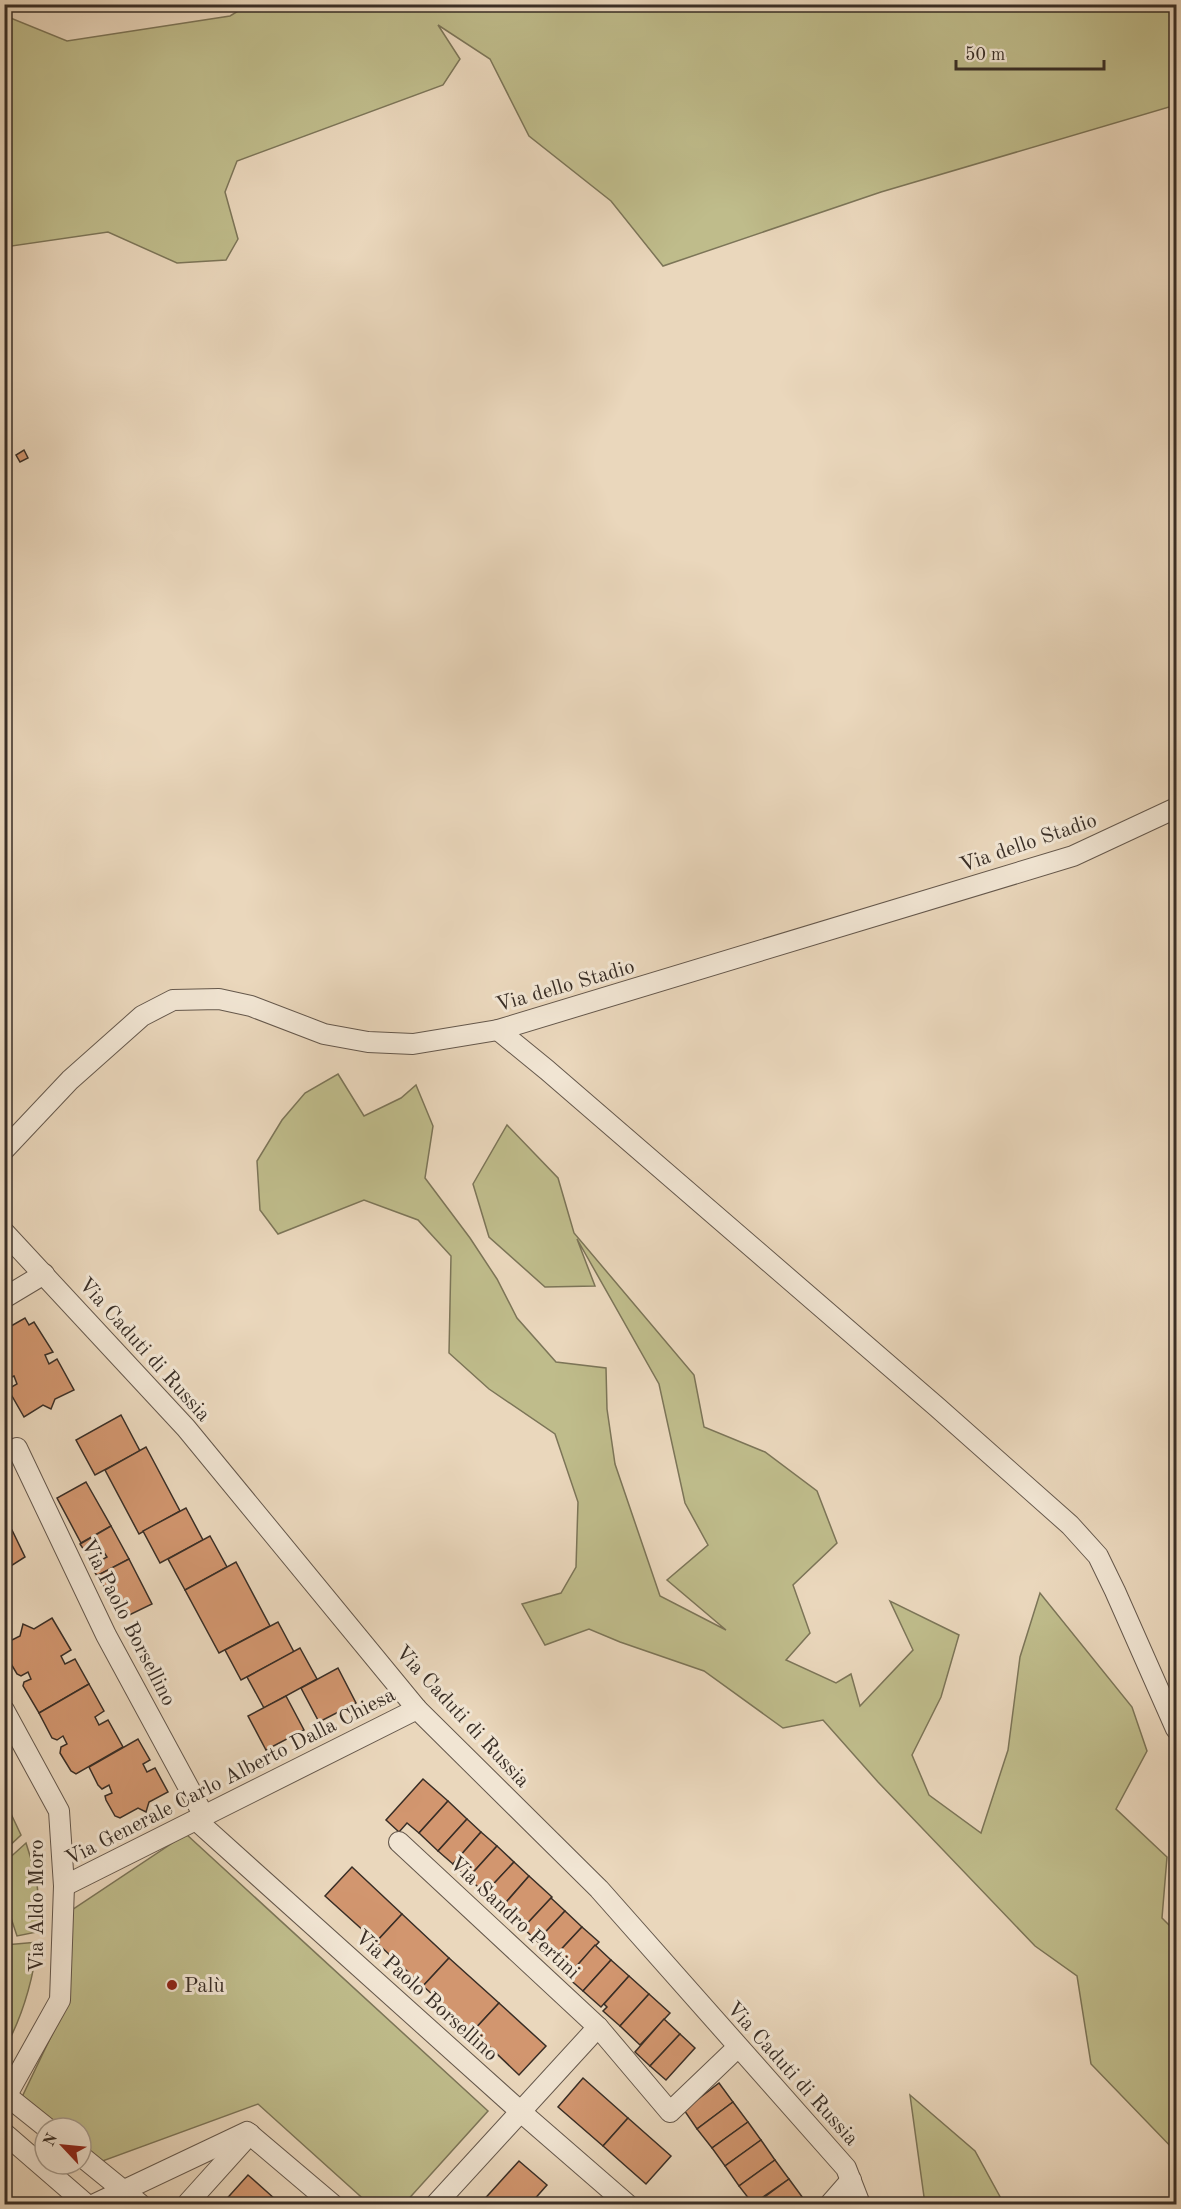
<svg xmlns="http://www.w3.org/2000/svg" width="1181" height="2209" viewBox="0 0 1181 2209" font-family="'Old Standard TT',serif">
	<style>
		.green { fill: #bfbc8b; stroke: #7c7558; stroke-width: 1.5 }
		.building { fill: #d2966f; stroke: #392e26; stroke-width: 1.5 }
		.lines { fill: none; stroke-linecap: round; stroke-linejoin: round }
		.minor-casing { stroke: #65584c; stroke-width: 22 }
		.minor { stroke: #f1e5d3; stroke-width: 20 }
		.poi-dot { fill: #8f2418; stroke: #f1e5d3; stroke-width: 2 }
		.labels { text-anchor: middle; stroke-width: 6; stroke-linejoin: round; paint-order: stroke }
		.street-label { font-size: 21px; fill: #392e26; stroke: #f1e5d3 }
		.poi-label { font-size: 21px; fill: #392e26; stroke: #f1e5d3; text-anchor: start }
	</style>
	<rect width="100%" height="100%" fill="#ead7bc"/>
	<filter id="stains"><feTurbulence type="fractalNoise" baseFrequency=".00333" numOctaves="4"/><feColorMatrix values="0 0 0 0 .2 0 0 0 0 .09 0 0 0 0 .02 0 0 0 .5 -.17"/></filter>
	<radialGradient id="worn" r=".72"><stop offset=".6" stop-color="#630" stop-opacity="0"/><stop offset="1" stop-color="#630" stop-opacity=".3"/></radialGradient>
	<g class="green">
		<path d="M248,5h928v100l-295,87 -218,74 -52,-65 -82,-65 -39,-77 -52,-34 22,34 -17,26 -206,76 -12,31 13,47 -12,21 -49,3 -69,-31 -103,15v-242h2l1,12 59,24 163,-25z"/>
		<path d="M338,1074l26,42 37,-18 15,-13 17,41 -8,52 45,60 27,41 20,39 39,44 50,6 1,41 8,55 45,132 66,34 -59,-50 41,-35 -23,-42 -26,-119 -82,-145 18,47 -50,1 -56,-50 -16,-53 34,-59 51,53 16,55 120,142 10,52 61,25 52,39 20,52 -44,42 17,48 -24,27 50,23 15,-9 9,32 53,-56 -23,-49 69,34 -18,62 -29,58 17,40 52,38 27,-83 12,-93 20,-64 92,114 15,44 -31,58 51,48 -5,61 14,14v220l-85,-88 -14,-88 -42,-30 -157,-164 -55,-62 -40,8 -79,-57 -84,-29 -31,-13 -44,16 -23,-41 39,-11 15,-26 2,-65 -23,-68 -66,-45 -40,-36 2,-97 -33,-36 -54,-20 -86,34 -18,-24 -3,-49 25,-41 23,-27z"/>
		<path d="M4,1799l17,36 -16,15h-1z"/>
		<path d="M186,1834l302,277 -84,93h-35l-111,-100 -158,58 -19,-16v-18h-22l-37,-31 48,-100 -4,-83z"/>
		<path d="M26,1843l10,32 6,56 -25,5 -12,-36v-38z"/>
		<path d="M38,1942c-5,37 -14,72 -33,106v-103z"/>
		<path d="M910,2095l65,56 29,53h-79z"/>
	</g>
	<g class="building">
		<path d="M24,450l4,8 -8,4 -4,-7z"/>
		<path d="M25,1318l4,7 5,-3 19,30 -8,3 4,9 8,-5 17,31 -19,9 -4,10 -8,-4 -19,12 -16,-28 9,-5 -3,-8 -10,4v-50z"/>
		<path d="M121,1415l19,36 -45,24 -19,-35z"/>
		<path d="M146,1447l34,64 -41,23 -34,-64z"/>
		<path d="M86,1482l25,44 -30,17 -24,-45z"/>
		<path d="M186,1508l17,32 -43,23 -17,-32z"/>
		<path d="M111,1526l18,33 -32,17 -6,-10 16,-9 -7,-11 -14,7 -6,-9z"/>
		<path d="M12,1530l13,27 -19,12 -2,5v-40z"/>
		<path d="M210,1536l17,31 -42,23 -17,-31z"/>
		<path d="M129,1559l23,45 -31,15 -23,-44z"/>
		<path d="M236,1562l34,64 -51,27 -34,-63z"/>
		<path d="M52,1618l19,32 -10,6 4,8 10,-5 14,25 -50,29 -16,-27 1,-4 7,-3 -3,-7 -7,4 -4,-2 -13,-22v-8l16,-8 3,-12 11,5z"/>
		<path d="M278,1622l16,30 -53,28 -16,-30z"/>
		<path d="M300,1648l17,31 -53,29 -17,-31z"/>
		<path d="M338,1668l18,35 -37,19 -18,-34z"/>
		<path d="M89,1684l15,27 -9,6 4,8 9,-5 15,27 -47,27 -5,-3 -11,-18 1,-6 6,-3 -4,-8 -6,4 -5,-2 -13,-25z"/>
		<path d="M286,1696l18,34 -38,20 -18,-34z"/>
		<path d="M138,1739l12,21 -7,4 4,8 8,-4 13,24 -19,10 -3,10 -8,-4 -18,10 -5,-2 -9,-16 -1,-4 7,-3 -3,-8 -7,4 -4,-4 -9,-18z"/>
		<path d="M423,1779l25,22 -29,32 -12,-10 -8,9 -13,-12z"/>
		<path d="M448,1801l19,18 -29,32 -19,-18z"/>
		<path d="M467,1819l14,13 -28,32 -15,-13z"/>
		<path d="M481,1832l16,14 -29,32 -15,-14z"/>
		<path d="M497,1846l17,16 -29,31 -17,-15z"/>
		<path d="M514,1862l15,14 -28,32 -16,-15z"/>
		<path d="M352,1867l50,47 -26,28 -51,-46z"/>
		<path d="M529,1876l23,21 -29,31 -22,-20z"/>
		<path d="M551,1898l14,13 -28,30 -14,-13z"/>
		<path d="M565,1911l17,16 -28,30 -17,-16z"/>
		<path d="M402,1914l47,44 -26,28 -47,-44z"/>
		<path d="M582,1927l17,15 -28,30 -17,-15z"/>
		<path d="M595,1945l16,15 -28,31 -16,-14z"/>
		<path d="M449,1958l50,45 -26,28 -50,-45z"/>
		<path d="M611,1960l18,16 -28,31 -18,-16z"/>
		<path d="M629,1976l20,18 -29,32 -17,-15 4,-4 -3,-3z"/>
		<path d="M649,1994l21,19 -30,32 -20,-19z"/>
		<path d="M499,2003l47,43 -27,29 -46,-44z"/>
		<path d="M664,2019l16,15 -30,32 -15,-14z"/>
		<path d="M680,2034l15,14 -29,32 -16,-14z"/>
		<path d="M583,2078l45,40 -25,28 -45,-39z"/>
		<path d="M719,2083l14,19 -36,27 -13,-19z"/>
		<path d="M733,2102l15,20 -36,26 -15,-19z"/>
		<path d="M628,2118l43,38 -25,28 -43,-38z"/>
		<path d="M748,2122l13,18 -36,26 -13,-18z"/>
		<path d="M761,2140l14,20 -36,26 -14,-20z"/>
		<path d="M775,2160l14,19 -36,25 -14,-18z"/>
		<path d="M519,2161l28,24 -15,17 1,1 -53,1z"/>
		<path d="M248,2175l27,24 -4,5h-49z"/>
		<path d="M789,2179l14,19 -9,6h-39z"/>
	</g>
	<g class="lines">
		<g class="minor-casing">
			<g id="minor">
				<path d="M498,1030l49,40 390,337 133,118 28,31 17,35 61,138"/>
				<path d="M4,1150l66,-70 72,-64 31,-16 46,-1 32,7 73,28 44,8 45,2 85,-14 575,-174 103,-48"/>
				<path d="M4,1232l182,196 231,281 182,180 247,279 14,36"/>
				<path d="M4,1298l40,-24"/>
				<path d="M17,1448l89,187 98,181"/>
				<path d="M4,1710l55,101 5,75 -4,114 -56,100"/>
				<path d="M196,1820l325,292 106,92"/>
				<path d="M399,1842l199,185 72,85 68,-65"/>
				<path d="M64,1886l353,-177"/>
				<path d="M7,2096l40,32"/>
				<path d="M4,2133l82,71"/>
				<path d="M81,2156l59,48"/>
				<path d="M95,2204l152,-72 85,72"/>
				<path d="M187,2204l63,-70"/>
				<path d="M436,2204l162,-177"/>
				<path d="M830,2204l21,-24"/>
			</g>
		</g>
		<use href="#minor" class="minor"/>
	</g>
	<circle class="poi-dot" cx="172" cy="1985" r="6"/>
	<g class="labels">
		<g class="street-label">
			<text transform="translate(1028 842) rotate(-19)" y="7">Via dello Stadio</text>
			<text transform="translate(565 985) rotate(-16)" y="7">Via dello Stadio</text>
			<text transform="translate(145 1349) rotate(48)" y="7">Via Caduti di Russia</text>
			<text transform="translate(129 1622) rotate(63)" y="7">Via Paolo Borsellino</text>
			<text transform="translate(463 1716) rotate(47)" y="7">Via Caduti di Russia</text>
			<text transform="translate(230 1776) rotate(-27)" y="7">Via Generale Carlo Alberto Dalla Chiesa</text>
			<text transform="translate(36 1906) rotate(-90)" y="7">Via Aldo Moro</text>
			<text transform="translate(515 1917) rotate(43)" y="7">Via Sandro Pertini</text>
			<text transform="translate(427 1995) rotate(42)" y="7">Via Paolo Borsellino</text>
			<text transform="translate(793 2073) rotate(48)" y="7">Via Caduti di Russia</text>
		</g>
		<g class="poi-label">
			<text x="184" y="1992">Palù</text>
		</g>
	</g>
	<rect width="1181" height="2209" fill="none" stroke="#ead7bc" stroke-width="24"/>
	<rect x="6" y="6" width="1169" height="2197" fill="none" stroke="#392e26" stroke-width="3"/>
	<rect x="12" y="12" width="1157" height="2185" fill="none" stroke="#392e26" stroke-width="1.5"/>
	<g transform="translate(63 2146) rotate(296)"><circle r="28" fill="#f1e5d3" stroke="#a79c8e" stroke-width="1.5"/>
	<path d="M0-4.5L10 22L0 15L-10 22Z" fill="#8f2418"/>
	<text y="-9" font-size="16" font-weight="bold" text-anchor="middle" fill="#392e26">N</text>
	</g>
	<path d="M956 60v9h148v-9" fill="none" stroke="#392e26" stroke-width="3"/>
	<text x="965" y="60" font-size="18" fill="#392e26" stroke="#f1e5d3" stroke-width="4.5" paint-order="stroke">50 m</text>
	<rect width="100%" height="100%" filter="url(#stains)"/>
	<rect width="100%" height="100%" fill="url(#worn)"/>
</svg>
